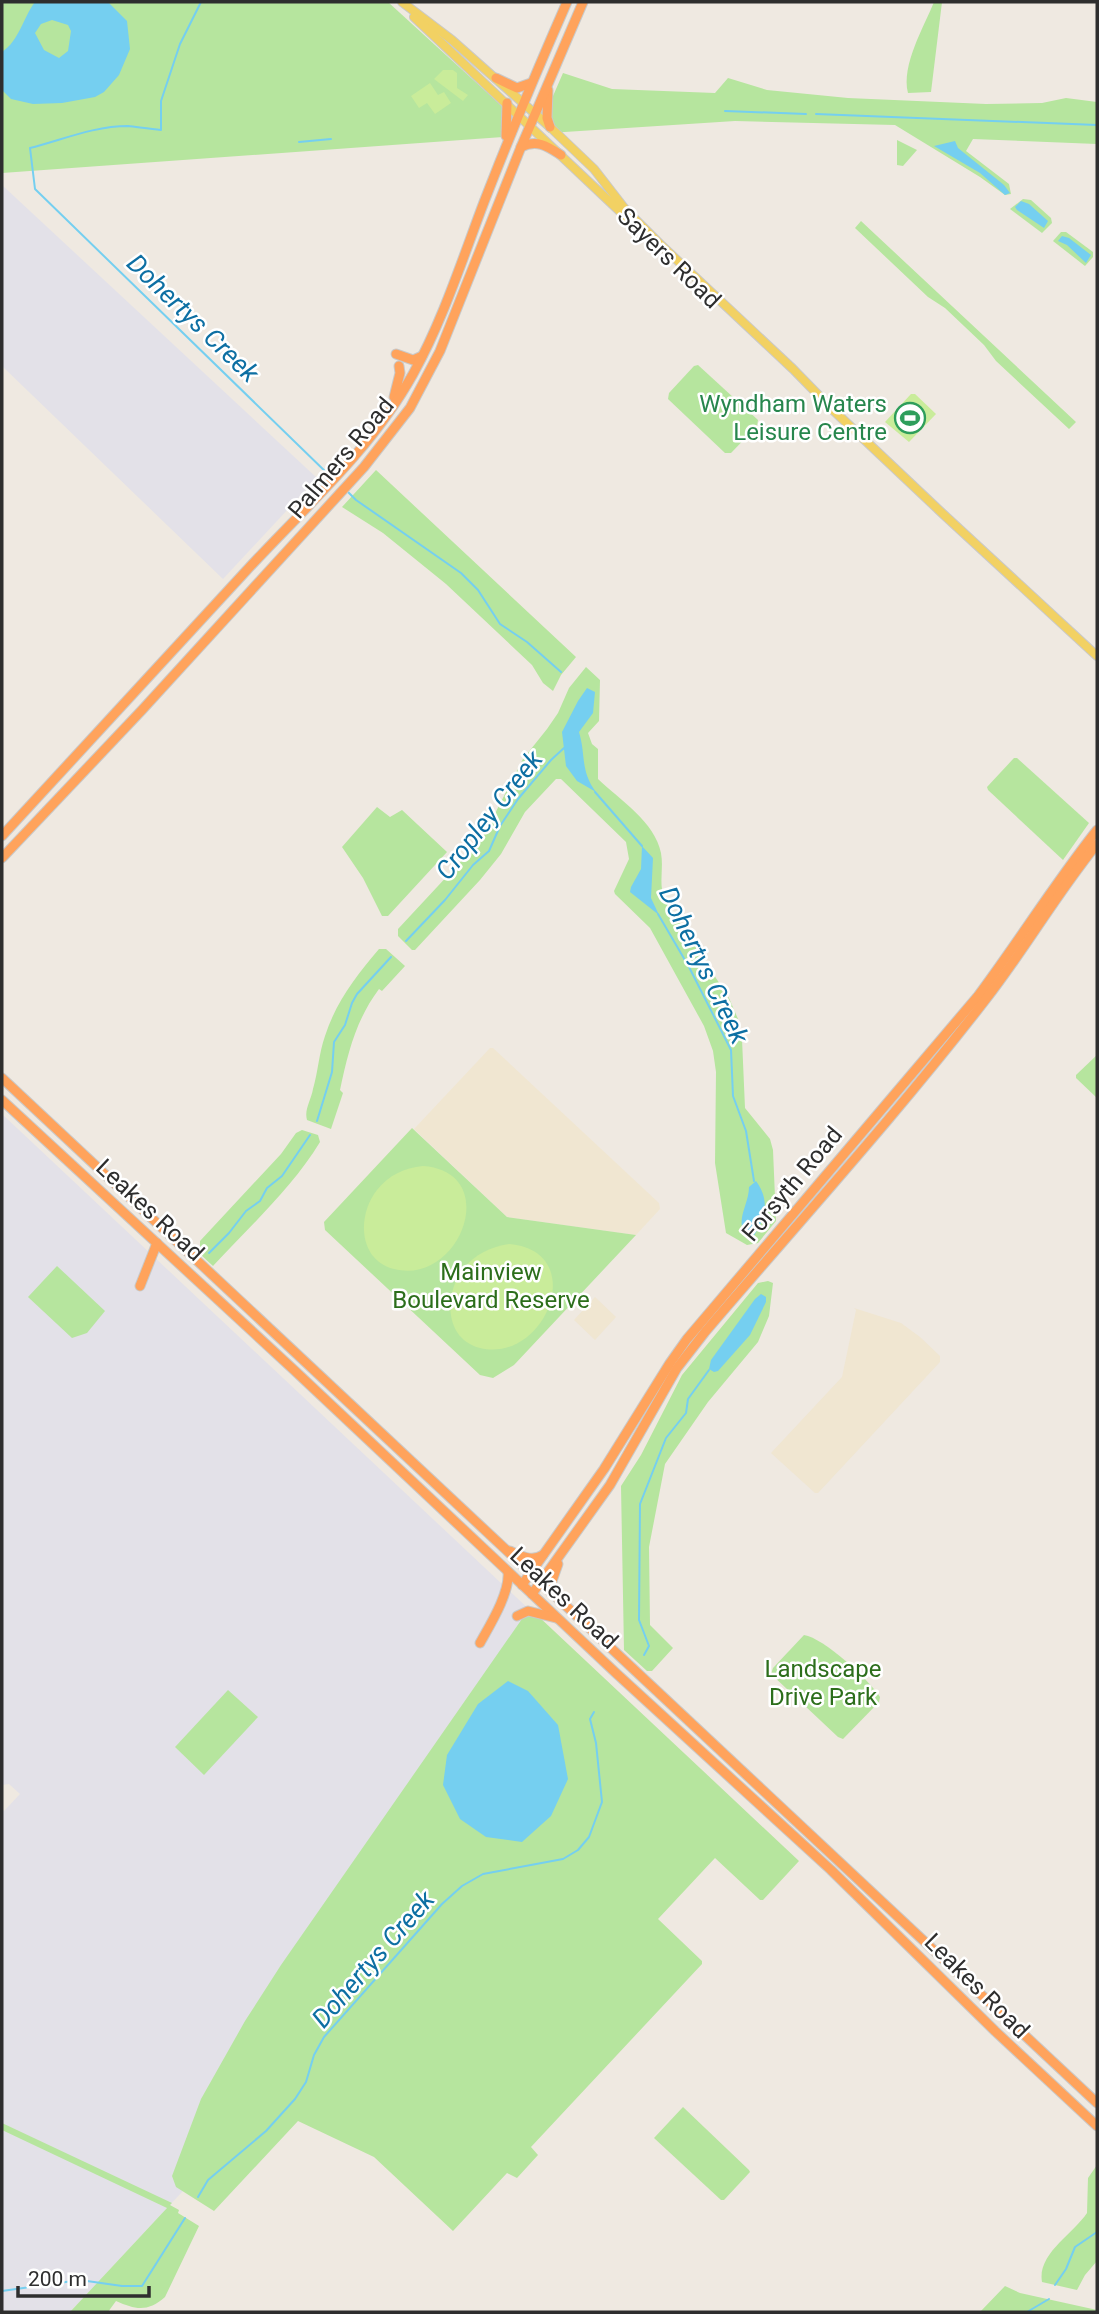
<svg xmlns="http://www.w3.org/2000/svg" width="1099" height="2314" viewBox="0 0 1099 2314" font-family="Roboto,sans-serif">
	<style>
		.industrial { fill: #e3e1e8 }
		.education { fill: #f0e6d1 }
		.green { fill: #b6e59e }
		.pitch { fill: #c9ec9a }
		.water { fill: #75cff0; fill-rule: evenodd }
		.lines { fill: none; stroke-linecap: round; stroke-linejoin: round }
		.stream { stroke: #75cff0; stroke-width: 2 }
		.major-casing { stroke: #c9c9c9; stroke-width: 10 }
		.highway-casing { stroke: #c9c9c9; stroke-width: 11 }
		.major { stroke: #f2d163; stroke-width: 8 }
		.highway { stroke: #ffa35c; stroke-width: 9 }
		.labels { text-anchor: middle; stroke-width: 5; stroke-linejoin: round; paint-order: stroke }
		.street-label { font-size: 24px; fill: #2e2e2e; stroke: #fff }
		.leisure-label { font-size: 24px; fill: #27864d; stroke: #fff; text-anchor: end }
		.park-label { font-size: 24px; fill: #2c6e1b; stroke: #fff }
		.water-label { font-size: 26px; font-style: italic; fill: #0d6fa3; stroke: #fff }
	</style>
	<rect width="100%" height="100%" fill="#efe9e1"/>
	<g class="industrial">
		<path d="M2,185l315,293 -94,101 -221,-213z"/>
		<path d="M2,1114l632,594 -564,604h-68v-503l2,2 16,-17 -11,-10 -7,1z"/>
	</g>
	<g class="education">
		<path d="M490,1048h3l166,155 1,6 -24,26 -129,-18 -93,-88z"/>
		<path d="M595,1297l21,20 -21,23 -21,-20z"/>
		<path d="M854,1308l47,15 19,14 20,19v6l-122,131h-3l-44,-40 71,-76 14,-67z"/>
	</g>
	<g class="green">
		<path d="M2,2h386l116,106 -1,29 -501,36z"/>
		<path d="M934,2h8l-11,90 -23,1c-7,-28 16,-66 26,-91z"/>
		<path d="M563,73l49,16 103,4 13,-15 39,12 81,8 138,6 56,-1 24,-5 31,4v42l-124,-5 -7,12 43,33 2,10 -6,1 -25,-18 -85,-52 -160,-4 -186,12 -26,-24 28,-2 2,-11z"/>
		<path d="M897,140l20,10 -14,16 -6,-1z"/>
		<path d="M1023,199l8,1 20,18 1,5 -10,10 -32,-24z"/>
		<path d="M861,221l215,201 -7,7 -73,-68 -12,-16 -39,-37 -17,-11 -73,-69z"/>
		<path d="M1061,232h5l27,20v5l-8,9 -32,-25z"/>
		<path d="M698,365l60,55 -1,6 -26,27h-6l-57,-54 1,-6 25,-27z"/>
		<path d="M376,470l200,187 -15,18 -8,16 -10,-8 -11,-18 -86,-81 -63,-51 -41,-26z"/>
		<path d="M586,667l14,13 -1,41 -11,12 4,11 6,5v30c22,21 57,43 63,74 3,17 -3,31 4,47l64,98 9,21 4,20 3,69 25,31 3,11 3,71 -18,22 -11,2 -21,-12 -11,-70 1,-91 -3,-21 -9,-25 -54,-98 -35,-34 -1,-3 15,-32 -3,-17 -65,-63h-5l-31,33 -24,42 -21,26 -65,70h-3l-14,-14v-7l66,-71 21,-25 38,-74 24,-30 11,-16 11,-25z"/>
		<path d="M1014,758h3l72,65 -26,37 -75,-70 -1,-3z"/>
		<path d="M377,807l13,10 12,-7 45,42 -59,64h-6l-19,-38 -21,-31z"/>
		<path d="M379,949h7l19,17 -23,25 -3,-2c-23,31 -31,63 -39,101l3,3 -12,36 -24,-9c-3,-10 4,-20 6,-31 5,-17 6,-36 12,-53 11,-34 31,-60 54,-87z"/>
		<path d="M1097,1055v43l-21,-20v-3z"/>
		<path d="M412,1128l95,89 129,18 -122,130 -21,13 -13,-3 -155,-145 -1,-8z"/>
		<path d="M302,1130l16,5 2,7c-28,46 -70,84 -107,124l-13,-12v-13l81,-87 15,-21z"/>
		<path d="M57,1266l48,45 -18,22 -15,5 -44,-41z"/>
		<path d="M768,1281l5,2 -4,33 -11,26 -50,60 -43,62 -16,83 1,78 23,23 -21,23h-5l-23,-21 -3,-164 20,-31 41,-80 76,-92z"/>
		<path d="M533,1614l4,1 262,246 -36,39h-3l-45,-42 -57,61 44,42v3l-171,183 7,8 -21,23 -10,-5 -54,58 -79,-74 -76,-36 -84,90 -38,-24 -4,-11 29,-77 44,-78 36,-56 243,-349z"/>
		<path d="M804,1635c20,3 65,45 76,62l-1,5 -36,37 -5,-2 -67,-63 2,-6z"/>
		<path d="M228,1690l30,27 -54,58 -29,-28z"/>
		<path d="M683,2107l66,63 1,2 -26,28h-3l-67,-62z"/>
		<path d="M2,2123l170,80 -2,2 9,5 -1,3 21,13 -34,71c-17,15 -29,13 -49,4l-8,11h-38l97,-104 -165,-78z"/>
		<path d="M1097,2165v96l-12,14 -8,15 -35,-8c-5,-28 31,-48 45,-69l1,-35z"/>
		<path d="M1005,2286l15,7 77,17v2h-117z"/>
	</g>
	<g class="pitch">
		<path d="M443,70h10l4,3v15l11,7 -5,6 -29,-22z"/>
		<path d="M430,83l8,12 6,-3 7,11 -16,11 -8,-11 -8,5 -8,-12z"/>
		<path d="M911,394h4l21,20 -27,28 -24,-20z"/>
		<path d="M423,1166c80,6 37,120 -29,103 -36,-9 -37,-54 -17,-79 12,-15 27,-22 46,-24z"/>
		<path d="M509,1244c81,7 37,120 -29,104 -36,-9 -36,-54 -17,-79 12,-15 28,-22 46,-25z"/>
	</g>
	<g class="water">
		<path d="M35,2h73l19,19 3,28 -11,26 -15,17 -9,5 -33,6 -29,1 -22,-5 -8,-8 -1,-39c17,-11 21,-34 33,-50zM52,20l16,5 3,6 -3,20 -9,7 -15,-8 -9,-17 6,-9z"/>
		<path d="M955,141l3,7 46,37 6,8 -5,2 -25,-22 -46,-27z"/>
		<path d="M1021,201l8,3 19,17 -4,7 -27,-18 -2,-3z"/>
		<path d="M1062,236l7,2 22,17 -5,8 -19,-18 -9,-4z"/>
		<path d="M587,688l8,4 -2,21 -14,19c7,23 1,39 17,60l-19,-11 -11,-15 -4,-34 16,-31z"/>
		<path d="M642,846l11,12 -2,40 8,17 -29,-23 1,-5 10,-18z"/>
		<path d="M756,1181c14,19 10,37 -3,56h-5c-15,-14 1,-32 1,-50z"/>
		<path d="M761,1294l5,3v5l-16,33 -32,36 -4,1 -5,-3 2,-9 44,-61z"/>
		<path d="M508,1681l20,10 30,34 10,54 -17,37 -29,26 -36,-5 -26,-18 -17,-34 4,-30 31,-51z"/>
	</g>
	<g class="lines">
		<g class="stream">
			<path d="M201,2l-21,42 -19,57v29c-11,-1 -24,-3 -33,-4 -34,0 -66,14 -98,22l5,41 295,287"/>
			<path d="M725,111l81,3"/>
			<path d="M816,114l281,11"/>
			<path d="M299,142l32,-3"/>
			<path d="M347,491l9,9 105,73 17,17 22,34 27,18 34,30"/>
			<path d="M595,792l47,54"/>
			<path d="M658,914l31,53 42,83 2,46 13,35 8,50"/>
			<path d="M406,941l39,-41 28,-35 16,-14 11,-25 18,-27 33,-39 13,-12"/>
			<path d="M317,1121l15,-49 2,-30 11,-17 7,-22 5,-9 34,-37"/>
			<path d="M209,1253l20,-20 17,-22 14,-10 7,-13 15,-12 28,-41"/>
			<path d="M644,1655l5,-9 -10,-26 1,-116 26,-66 20,-25 2,-14 21,-29"/>
			<path d="M198,2197l10,-17 58,-49 29,-32 11,-17 8,-27 10,-18 118,-133 20,-18 21,-12 80,-15 15,-9 11,-13 13,-35 -6,-59 -6,-24 4,-7"/>
			<path d="M1055,2285l11,-16 9,-22 22,-15"/>
			<path d="M2,2291l78,-11 42,6h20l43,-68"/>
			<path d="M1027,2312l22,-13"/>
		</g>
		<g class="major-casing">
			<g id="major">
				<path d="M402,2l50,38 98,87 44,42 31,40 37,37 131,123 40,41 109,103 155,143"/>
				<path d="M414,17l214,202"/>
			</g>
		</g>
		<g class="highway-casing">
			<g id="highway">
				<path d="M496,78l21,10 14,-5"/>
				<path d="M548,90l-1,28 3,9"/>
				<path d="M506,136l1,-33"/>
				<path d="M521,147c16,-8 26,-1 40,8"/>
				<path d="M396,354l17,6 9,-4"/>
				<path d="M394,397l6,-24 -1,-7"/>
				<path d="M2,836c82,-88 162,-177 244,-265 58,-63 125,-121 167,-197 30,-54 49,-114 71,-172 26,-67 54,-134 83,-200"/>
				<path d="M2,858l140,-148 222,-243 46,-59 30,-57 81,-204 62,-145"/>
				<path d="M2,1078l1095,1025"/>
				<path d="M2,1100l292,270 323,304 214,196 164,161 102,95"/>
				<path d="M140,1286l17,-43"/>
				<path d="M510,1551c10,5 22,11 33,4"/>
				<path d="M522,1585l82,-116 66,-106 17,-24 291,-343c41,-55 77,-113 119,-166"/>
				<path d="M551,1593l1,-12 6,-17"/>
				<path d="M532,1594l78,-109 67,-117 28,-36c94,-110 192,-218 281,-333 39,-50 71,-106 111,-155"/>
				<path d="M517,1616l11,-5 28,7"/>
				<path d="M480,1643c10,-18 30,-50 28,-71"/>
			</g>
		</g>
		<use href="#major" class="major"/>
		<use href="#highway" class="highway"/>
	</g>
	<defs>
		<g id="stadium-ring" transform="scale(1.575)"><circle r="9.5" fill="#fff" stroke="#2e9e5b" stroke-width="1.5"/><path d="M0-5a6.5 5 0 1 0 0 10a6.5 5 0 1 0 0-10ZM-3.5-1.8h7v3.6h-7Z" fill="#2e9e5b"/></g>
	</defs>
	<g fill-rule="evenodd">
		<use href="#stadium-ring" x="910" y="418"/>
	</g>
	<g class="labels">
		<g class="street-label">
			<text transform="translate(669 258) rotate(44)" y="8">Sayers Road</text>
			<text transform="translate(341 458) rotate(-50)" y="8">Palmers Road</text>
			<text transform="translate(792 1184) rotate(-50)" y="8">Forsyth Road</text>
			<text transform="translate(150 1210) rotate(43)" y="8">Leakes Road</text>
			<text transform="translate(564 1598) rotate(43)" y="8">Leakes Road</text>
			<text transform="translate(977 1986) rotate(45)" y="8">Leakes Road</text>
		</g>
		<g class="leisure-label">
			<text x="887" y="412">Wyndham Waters<tspan x="887" dy="28">Leisure Centre</tspan></text>
		</g>
		<g class="park-label">
			<text x="491" y="1280">Mainview<tspan x="491" dy="28">Boulevard Reserve</tspan></text>
			<text x="823" y="1677">Landscape<tspan x="823" dy="28">Drive Park</tspan></text>
		</g>
		<g class="water-label">
			<text transform="translate(193 318) rotate(44)" y="9">Dohertys Creek</text>
			<text transform="translate(489 815) rotate(-52)" y="9">Cropley Creek</text>
			<text transform="translate(704 965) rotate(64)" y="9">Dohertys Creek</text>
			<text transform="translate(373 1959) rotate(-49)" y="9">Dohertys Creek</text>
		</g>
	</g>
	<rect width="1099" height="2314" fill="none" stroke="#2e2e2e" stroke-width="7"/>
	<path d="M18 2286v10h131v-10" fill="none" stroke="#2e2e2e" stroke-width="3.5"/>
	<text x="28" y="2286" font-size="21" fill="#2e2e2e" stroke="#ffffff" stroke-width="5" paint-order="stroke">200 m</text>
</svg>
